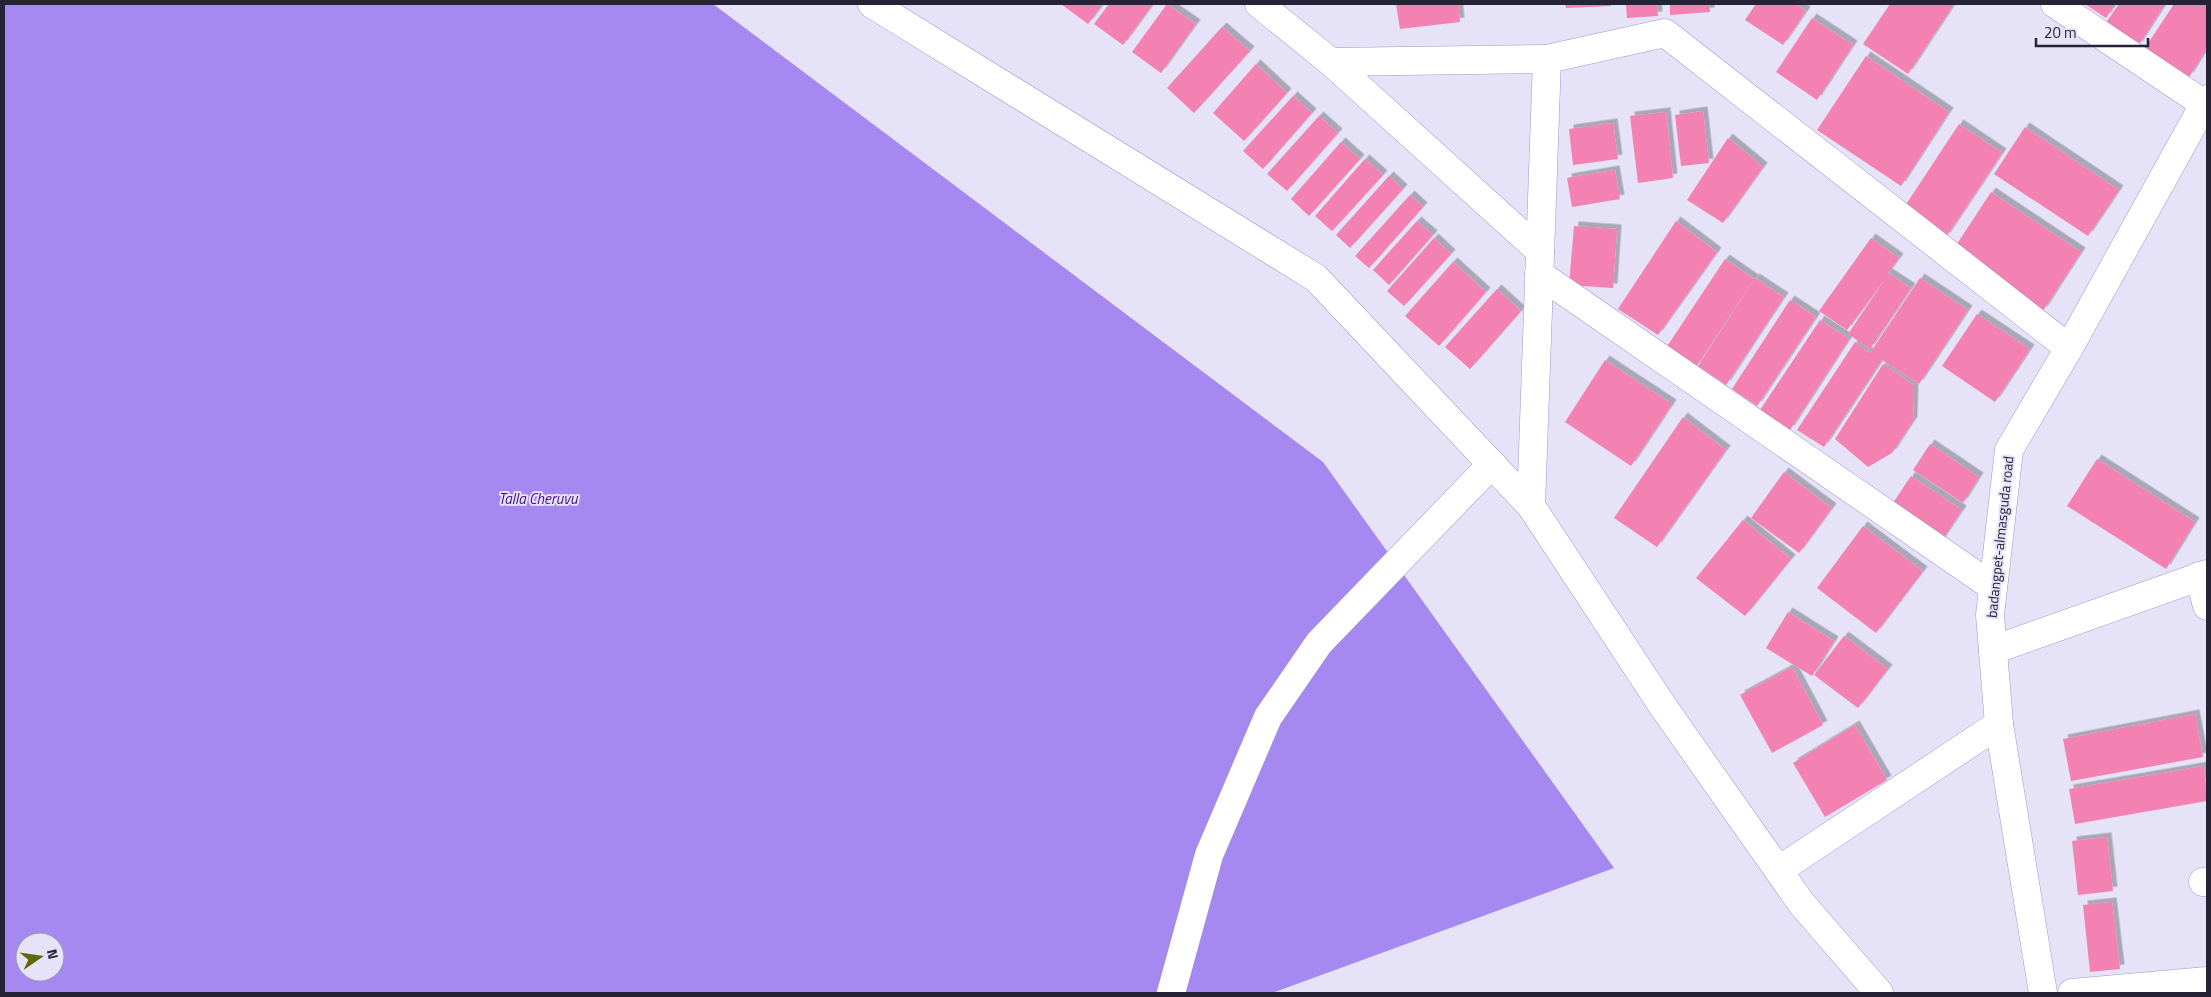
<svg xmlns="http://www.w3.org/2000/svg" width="2211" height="997" viewBox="0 0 2211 997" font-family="'Titillium Web',sans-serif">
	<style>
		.water { fill: #a589f0; fill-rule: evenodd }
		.building { fill: #f381b1; filter: url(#shadow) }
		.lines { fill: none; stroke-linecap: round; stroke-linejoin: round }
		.minor-casing { stroke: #a296cb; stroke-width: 29 }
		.minor { stroke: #fff; stroke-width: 28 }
		.labels { text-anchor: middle; stroke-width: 4; stroke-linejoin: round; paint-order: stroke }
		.street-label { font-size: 14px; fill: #272337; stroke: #e6e2f8 }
		.water-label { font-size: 15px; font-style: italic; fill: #440a88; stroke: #e6e2f8 }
	</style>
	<defs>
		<filter id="shadow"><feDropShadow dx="4.5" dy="-4.5" stdDeviation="0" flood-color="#0004"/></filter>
	</defs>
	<rect width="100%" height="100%" fill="#e6e2f8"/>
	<path class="water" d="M4,4h709l610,458 291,406 -342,125h-1268zM25,942h30v30h-30z"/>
	<g class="building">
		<path d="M1061,4h42l-15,20z"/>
		<path d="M1109,4h44l-30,41 -29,-21z"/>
		<path d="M1167,4l29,20 -35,49 -29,-21z"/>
		<path d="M1396,4h62l2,18 -60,7z"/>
		<path d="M1565,4h45l1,2 -45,2z"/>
		<path d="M1626,4h31l1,12 -31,2z"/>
		<path d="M1670,4h39l1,8 -40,3z"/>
		<path d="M1756,4h39l11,7 -23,34 -38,-25z"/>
		<path d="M1890,4h64l-46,70 -45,-30z"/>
		<path d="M2085,4h30l-9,14z"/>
		<path d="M2119,4h46l-27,42 -33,-22z"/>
		<path d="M2174,4h33v44l-18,29 -44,-29z"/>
		<path d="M1812,18l41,27 -36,55 -41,-28z"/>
		<path d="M1222,27l28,24 -56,62 -27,-25z"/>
		<path d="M1866,56l83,56 -48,74 -84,-56z"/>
		<path d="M1256,64l31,29 -43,48 -31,-28z"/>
		<path d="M1293,96l19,17 -49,56 -20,-18z"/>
		<path d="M1703,111l6,52 -28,3 -6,-51z"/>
		<path d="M1666,112l7,66 -35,5 -8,-67z"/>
		<path d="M1319,116l19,17 -51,58 -20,-17z"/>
		<path d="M1613,123l5,36 -45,6 -4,-36z"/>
		<path d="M1959,124l43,29 -56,84 -43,-28z"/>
		<path d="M2025,127l94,63 -31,46 -94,-62z"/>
		<path d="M1728,138l35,29 -40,56 -36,-23z"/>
		<path d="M1341,142l19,17 -51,57 -18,-17z"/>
		<path d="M1365,159l18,16 -51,56 -17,-15z"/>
		<path d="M1615,170l5,29 -48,8 -5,-29z"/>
		<path d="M1389,176l14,13 -53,59 -14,-13z"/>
		<path d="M1991,192l90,60 -38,59 -90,-61z"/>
		<path d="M1410,195l13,12 -54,61 -14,-12z"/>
		<path d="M1417,221l16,14 -44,50 -16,-15z"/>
		<path d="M1676,221l41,31 -59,83 -40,-26z"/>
		<path d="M1574,226l43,3 -4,59 -44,-3z"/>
		<path d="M1434,238l17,16 -47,52 -17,-15z"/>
		<path d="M1871,238l28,20 -11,15 23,15 -41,61 -22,-15 40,-59 -41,55 -28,-19z"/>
		<path d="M1725,259l29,20 -58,88 -30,-19z"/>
		<path d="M1453,262l33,30 -47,54 -34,-30z"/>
		<path d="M1755,278l29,19 -58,88 -28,-19z"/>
		<path d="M1920,278l48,32 -49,74 -37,-24 -58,87 -27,-17 58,-88 15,11z"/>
		<path d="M1497,289l24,22 -51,58 -25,-22z"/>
		<path d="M1790,300l26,17 -59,89 -25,-17z"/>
		<path d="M1977,314l53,35 -35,53 -53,-36z"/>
		<path d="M1820,320l29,19 -59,91 -30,-20z"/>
		<path d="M1605,360l67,44 -41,62 -66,-44z"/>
		<path d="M1883,364l31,21 -1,36 -21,32 -24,14 -33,-28z"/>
		<path d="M1683,417l43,33 -69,97 -43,-29z"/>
		<path d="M1930,444l49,33 -16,26 -50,-33z"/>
		<path d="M2097,459l98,63 -29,47 -99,-63z"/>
		<path d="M1784,472l48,36 -33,45 -48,-35z"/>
		<path d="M1911,476l51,34 -22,33 -51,-34z"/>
		<path d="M1743,520l48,39 -46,57 -49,-38z"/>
		<path d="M1863,526l60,45 -47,62 -59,-45z"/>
		<path d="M1788,612l46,29 -22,35 -46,-28z"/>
		<path d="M1844,636l44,33 -30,39 -44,-33z"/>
		<path d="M1792,667l31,58 -51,28 -32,-58z"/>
		<path d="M2195,714l8,43 -132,24 -8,-42z"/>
		<path d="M1855,725l32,55 -62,37 -32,-54z"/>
		<path d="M2204,766l3,35 -132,23 -6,-35z"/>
		<path d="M2107,837l6,54 -35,4 -6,-54z"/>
		<path d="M2112,902l8,67 -30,3 -7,-67z"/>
	</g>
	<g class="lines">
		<g class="minor-casing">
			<g id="minor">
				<path d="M872,4l444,274 215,228 133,202 138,196 77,89"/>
				<path d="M1259,4l72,58 209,189"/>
				<path d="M2055,4l149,100"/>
				<path d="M1331,62l216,-3"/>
				<path d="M1539,274l454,313"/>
				<path d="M1531,506l16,-447 118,-26 404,315"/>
				<path d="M2199,576l8,30"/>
				<path d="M1993,650l214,-76"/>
				<path d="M1779,870l220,-146"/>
				<path d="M2203,882h4"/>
				<path d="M1171,993l38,-138 59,-138 51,-74 173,-179"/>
				<path d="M2043,993l-44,-269 -9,-109 19,-165 60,-102 138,-249"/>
				<path d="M2072,993l135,-12"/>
			</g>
		</g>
		<use href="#minor" class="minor"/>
	</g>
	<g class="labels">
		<g class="street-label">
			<text transform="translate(2000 537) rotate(-84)" y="5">badangpet-almasguda road</text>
		</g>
		<g class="water-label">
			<text x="538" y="504">Talla Cheruvu</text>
		</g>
	</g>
	<rect width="2211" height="997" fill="none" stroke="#272337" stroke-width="10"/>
	<g transform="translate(40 957) rotate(77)"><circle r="24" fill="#e6e2f8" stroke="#9a96ab"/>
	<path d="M0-4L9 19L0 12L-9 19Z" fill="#606706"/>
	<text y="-8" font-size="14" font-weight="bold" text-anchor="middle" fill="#272337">N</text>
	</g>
	<path d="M2036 38v8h112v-8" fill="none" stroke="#272337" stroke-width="2.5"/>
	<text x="2044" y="38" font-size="15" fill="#272337" stroke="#e6e2f8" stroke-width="4" paint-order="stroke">20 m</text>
</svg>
